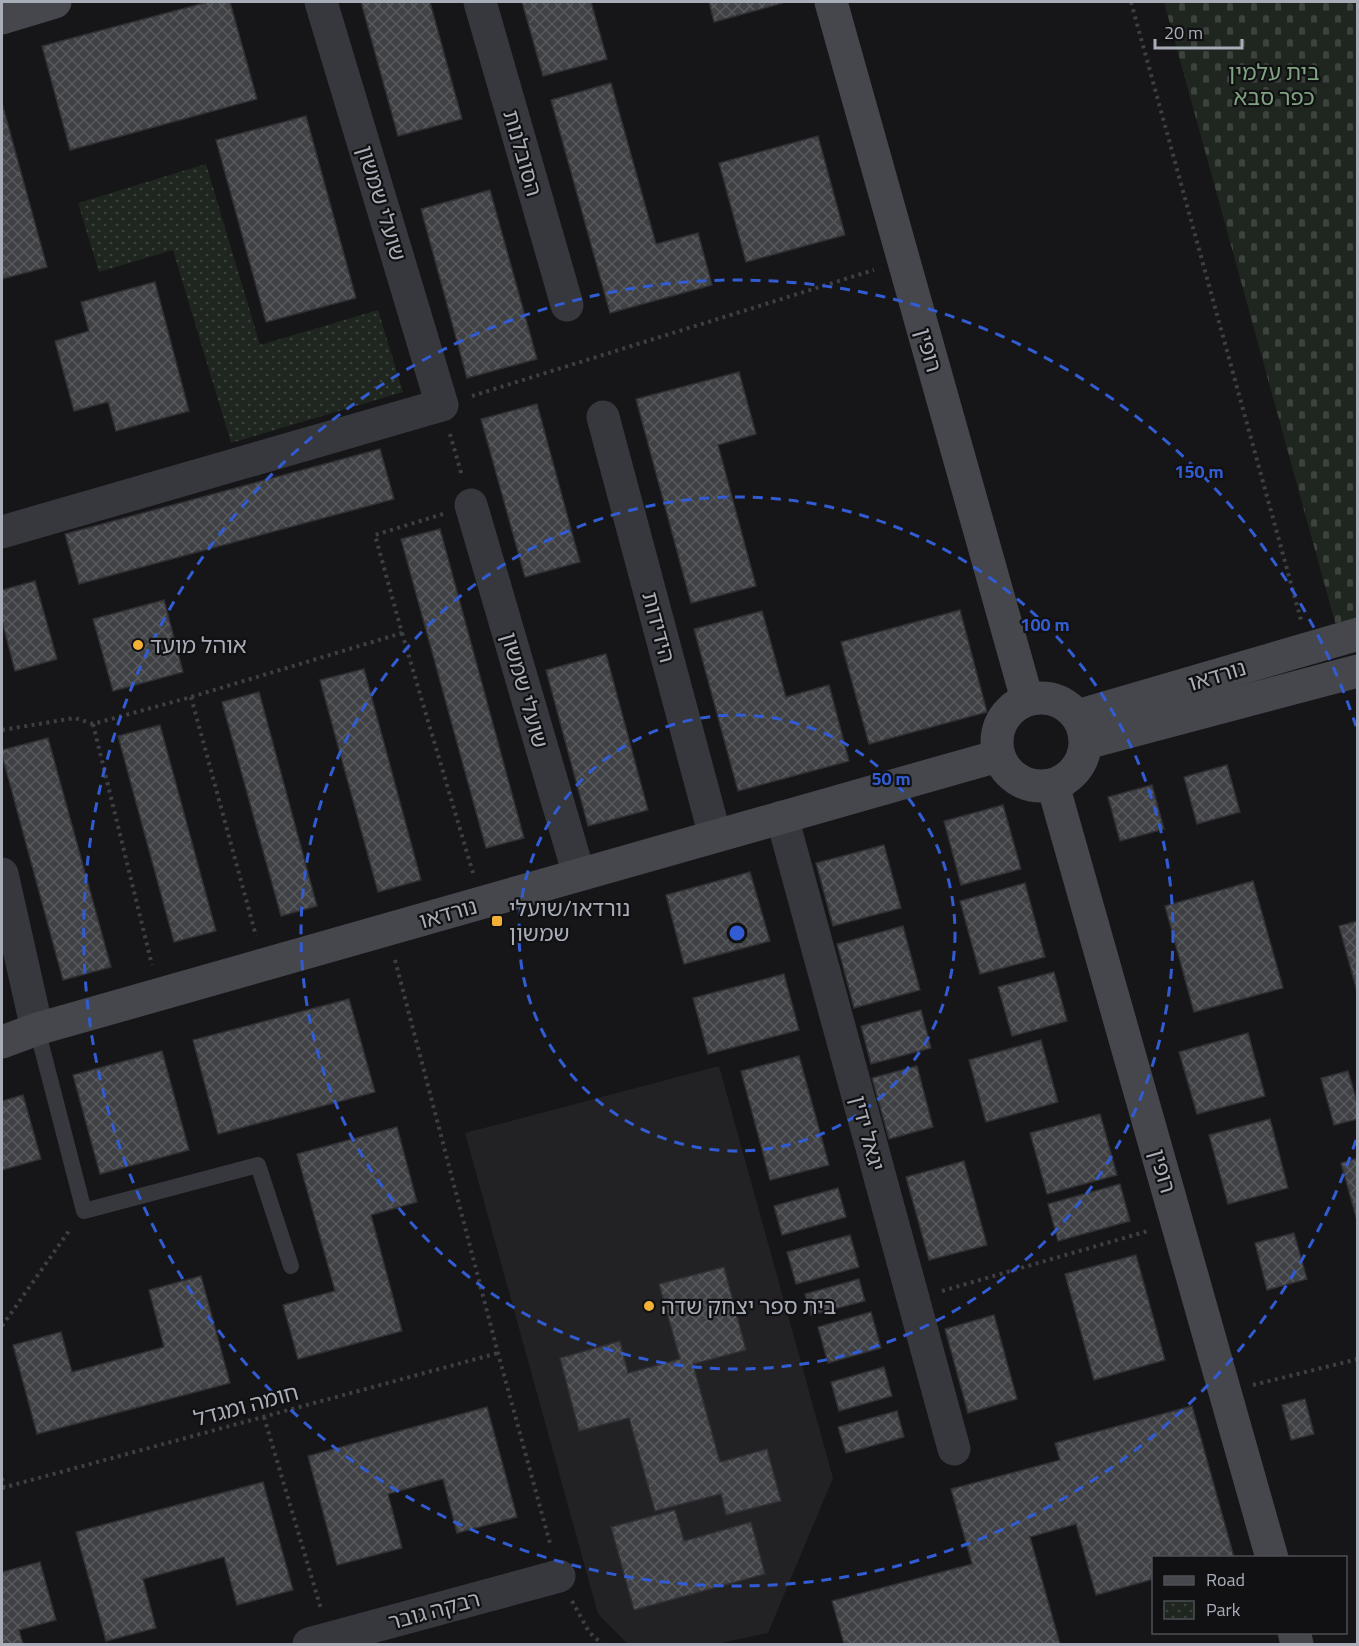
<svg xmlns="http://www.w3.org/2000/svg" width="1359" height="1646" viewBox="0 0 1359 1646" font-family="'Titillium Web','Noto Sans Hebrew',sans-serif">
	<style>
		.built { fill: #222225 }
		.cemetery { fill: url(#cemetery-stones) }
		.park { fill: url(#park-dots) }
		.building { fill: url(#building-cross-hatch); stroke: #303034; stroke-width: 1.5 }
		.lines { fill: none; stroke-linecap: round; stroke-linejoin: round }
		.path { stroke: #3d3f44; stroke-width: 4; stroke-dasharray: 3 4.5; stroke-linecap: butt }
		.lane { stroke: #37383d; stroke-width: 16 }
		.street { stroke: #37383d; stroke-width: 33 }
		.secondary { stroke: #45474d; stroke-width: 33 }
		.ring { fill: none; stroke: #325cd3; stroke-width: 3; stroke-dasharray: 10 8 }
		.poi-dot { fill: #f2b134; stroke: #111113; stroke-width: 2 }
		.labels { text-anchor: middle; stroke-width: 4.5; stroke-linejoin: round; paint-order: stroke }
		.park-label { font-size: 22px; fill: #7fa381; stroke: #111113 }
		.street-label { font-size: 22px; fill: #a8adb8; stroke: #111113 }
		.poi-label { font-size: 22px; fill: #a8adb8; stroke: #111113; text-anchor: start }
		.centre { fill: #325cd3; stroke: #111113; stroke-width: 3 }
		.ring-label { font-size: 18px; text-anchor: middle; font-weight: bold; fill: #325cd3; stroke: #111113; stroke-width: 4.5; stroke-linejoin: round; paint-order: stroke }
	</style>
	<defs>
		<pattern id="cemetery-stones" width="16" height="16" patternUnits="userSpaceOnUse" patternTransform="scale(1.5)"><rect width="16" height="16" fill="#1e261f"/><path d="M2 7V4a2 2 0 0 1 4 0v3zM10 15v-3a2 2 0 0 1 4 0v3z" fill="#3c433d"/></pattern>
		<pattern id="park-dots" width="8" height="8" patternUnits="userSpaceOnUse" patternTransform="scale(1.5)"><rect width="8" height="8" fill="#1e261f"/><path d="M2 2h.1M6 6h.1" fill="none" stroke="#3c433d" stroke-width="1.8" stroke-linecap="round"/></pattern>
		<pattern id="building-cross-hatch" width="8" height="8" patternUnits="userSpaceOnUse" patternTransform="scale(1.5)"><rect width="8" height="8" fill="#404145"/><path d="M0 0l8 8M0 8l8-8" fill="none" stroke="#595a5e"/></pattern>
	</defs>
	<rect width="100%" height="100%" fill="#161618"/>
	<path class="built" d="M719,1066l114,412 -65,155 -51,11h-89l-30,-30 -133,-481z"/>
	<path class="cemetery" d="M1164,2h193v618l-21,6z"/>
	<path class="park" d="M206,164l54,181 118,-35 25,82 -172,51 -58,-193 -74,22 -21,-69z"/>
	<g class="building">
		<path d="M208,2h22l27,97 -187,51 -28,-104z"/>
		<path d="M361,2h69l32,117 -64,17z"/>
		<path d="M522,2h69l16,57 -64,17z"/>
		<path d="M709,2h74v1l-69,19z"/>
		<path d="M611,83l45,161 42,-11 14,52 -102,28 -59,-213z"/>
		<path d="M2,103l45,164 -45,12z"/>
		<path d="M306,116l50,182 -90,24 -50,-182z"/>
		<path d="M818,136l27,99 -99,27 -27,-99z"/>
		<path d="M490,190l47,169 -70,19 -46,-169z"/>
		<path d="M155,282l34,129 -73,20 -8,-29 -34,9 -19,-70 34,-10 -8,-29z"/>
		<path d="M739,372l17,62 -38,11 38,141 -65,17 -55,-204z"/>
		<path d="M537,404l43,158 -55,15 -44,-158z"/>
		<path d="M380,449l14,50 -315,85 -14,-50z"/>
		<path d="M440,529l84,309 -38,10 -85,-309z"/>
		<path d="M35,581l22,78 -42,12 -13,-50v-31z"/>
		<path d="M164,600l19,72 -70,19 -20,-72z"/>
		<path d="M960,610l27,102 -118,32 -28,-102z"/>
		<path d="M762,611l24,86 43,-12 20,76 -111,30 -44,-162z"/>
		<path d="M606,654l42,156 -60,16 -42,-156z"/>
		<path d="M364,669l57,211 -43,12 -58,-212z"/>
		<path d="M259,692l58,214 -36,10 -59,-214z"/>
		<path d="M160,725l56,206 -42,11 -56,-206z"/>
		<path d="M48,738l63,229 -48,13 -61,-225v-5z"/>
		<path d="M1227,765l13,47 -43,12 -13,-47z"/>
		<path d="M1152,785l12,44 -44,12 -12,-44z"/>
		<path d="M1003,805l18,64 -60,16 -17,-64z"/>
		<path d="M884,845l17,63 -68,18 -17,-63z"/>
		<path d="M750,872l20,69 -86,23 -18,-69z"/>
		<path d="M1253,881l30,107 -89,24 -29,-106z"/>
		<path d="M1025,883l20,74 -65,17 -20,-73z"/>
		<path d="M1358,921v74l-19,-69z"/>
		<path d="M903,926l17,64 -66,18 -17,-64z"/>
		<path d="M1054,972l13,49 -55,15 -14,-49z"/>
		<path d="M784,974l15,56 -91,24 -15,-56z"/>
		<path d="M349,999l26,93 -157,42 -25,-94z"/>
		<path d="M921,1010l10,38 -60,16 -10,-38z"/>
		<path d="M1248,1033l17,63 -68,18 -18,-62z"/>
		<path d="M1041,1040l17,62 -72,20 -17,-62z"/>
		<path d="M162,1051l27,99 -89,24 -27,-99z"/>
		<path d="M799,1056l30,109 -59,15 -29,-109z"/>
		<path d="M917,1066l16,61 -44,12 -17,-61z"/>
		<path d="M1348,1071l10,34v14l-24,6 -13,-47z"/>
		<path d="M23,1095l18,64 -39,11v-69z"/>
		<path d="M1100,1114l17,61 -70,19 -17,-61z"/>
		<path d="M1270,1119l18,69 -60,16 -19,-69z"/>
		<path d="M397,1127l20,75 -46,13 31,116 -104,28 -15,-54 52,-14 -38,-137z"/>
		<path d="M1358,1158v66l-17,-61z"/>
		<path d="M964,1161l23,84 -58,15 -23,-83z"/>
		<path d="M1120,1184l10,37 -72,20 -10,-37z"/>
		<path d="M838,1188l8,29 -64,18 -8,-29z"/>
		<path d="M1294,1233l13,46 -40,11 -12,-47z"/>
		<path d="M850,1235l9,32 -63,17 -9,-32z"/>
		<path d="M1136,1255l29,105 -71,20 -29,-106z"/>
		<path d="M724,1267l22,83 -53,14 27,98 47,-13 14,52 -55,14 -5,-21 -66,17 -26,-93 -50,13 -19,-73 60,-17 8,32 52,-14 -21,-75z"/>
		<path d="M201,1276l29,107 -193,51 -24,-89 48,-13 11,40 92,-25 -15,-57z"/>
		<path d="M859,1279l6,22 -54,14 -6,-21z"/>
		<path d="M871,1312l10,36 -53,15 -10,-36z"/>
		<path d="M994,1315l23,84 -49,14 -23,-84z"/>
		<path d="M884,1367l8,29 -53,15 -8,-29z"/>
		<path d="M1305,1399l9,35 -23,6 -9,-35z"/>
		<path d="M1192,1406l42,151 -80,1v21l-58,16 -20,-71 -46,13 30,107h-216l-12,-43 140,-37 -21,-75 109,-29 -5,-17z"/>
		<path d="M487,1407l30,110 -60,16 -14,-54 -55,15 14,54 -65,17 -29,-109z"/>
		<path d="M897,1411l7,26 -58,16 -8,-26z"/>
		<path d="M263,1482l30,108 -56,15 -13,-48 -81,22 13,49 -50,13 -30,-109z"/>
		<path d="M675,1510l9,31 67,-19 14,52 -131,36 -23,-83z"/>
		<path d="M40,1562l16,58 -37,10 4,14h-21v-72z"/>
	</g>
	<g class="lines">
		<g class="path">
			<path d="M1131,2l170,618"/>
			<path d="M472,396l402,-126"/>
			<path d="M450,434l12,42"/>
			<path d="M402,633l71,240"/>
			<path d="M191,697l65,239"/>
			<path d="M93,724l59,241"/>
			<path d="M2,730l73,-12 18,6 98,-27 211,-64 -27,-98 68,-21"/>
			<path d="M395,960l103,393 53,194"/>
			<path d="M942,1291l206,-60"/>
			<path d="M2,1326l69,-98"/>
			<path d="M1253,1385l105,-26"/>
			<path d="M264,1417l57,192"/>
			<path d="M2,1478l2,9"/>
			<path d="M2,1488l496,-135"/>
			<path d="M572,1601l17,31 13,12"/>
		</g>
		<path class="lane" d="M37,1029l47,182 174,-46 33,101"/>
		<g class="street">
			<path d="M480,2l87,303"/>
			<path d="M603,417l112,419"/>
			<path d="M471,505l108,370"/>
			<path d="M2,532l440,-127 -121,-403"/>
			<path d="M782,817l172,632"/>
			<path d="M2,874l35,155"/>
			<path d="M309,1644l250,-68"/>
		</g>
		<g class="secondary">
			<path d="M831,2l196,697"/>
			<path d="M2,18l53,-16"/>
			<circle cx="1041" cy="742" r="44"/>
			<path d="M1077,716l281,-82"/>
			<path d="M1086,743l272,-72"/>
			<path d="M1053,785l219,773"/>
			<path d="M2,1042l35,-13 961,-273"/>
			<path d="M1294,1632l3,12"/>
		</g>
	</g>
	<g class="ring">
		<circle cx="737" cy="933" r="218"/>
		<circle cx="737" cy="933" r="436"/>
		<path d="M1356 1140A653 653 0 1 1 1356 726"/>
	</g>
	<g class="poi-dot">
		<circle cx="138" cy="645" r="6"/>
		<rect x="491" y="915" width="12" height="12" rx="3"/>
		<circle cx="649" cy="1306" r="6"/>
	</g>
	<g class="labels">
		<g class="park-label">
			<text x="1274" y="80">בית עלמין<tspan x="1274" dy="25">כפר סבא</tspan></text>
		</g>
		<g class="street-label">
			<text transform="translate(523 153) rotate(74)" y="8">הסובלנות</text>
			<text transform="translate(382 203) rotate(73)" y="8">שועלי שמשון</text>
			<text transform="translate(929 350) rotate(74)" y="8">רופין</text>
			<text transform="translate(659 627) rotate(75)" y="8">הידידות</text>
			<text transform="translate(1217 675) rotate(-17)" y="8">נורדאו</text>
			<text transform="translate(525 690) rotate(74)" y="8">שועלי שמשון</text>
			<text transform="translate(448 913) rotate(-16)" y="8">נורדאו</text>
			<text transform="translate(868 1133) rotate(75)" y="8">יגאל ידין</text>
			<text transform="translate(1163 1171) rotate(74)" y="8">רופין</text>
			<text transform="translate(246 1405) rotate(-15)" y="8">חומה ומגדל</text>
			<text transform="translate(434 1610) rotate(-15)" y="8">רבקה גובר</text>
		</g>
		<g class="poi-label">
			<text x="150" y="653">אוהל מועד</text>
			<text x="509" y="916">נורדאו/שועלי<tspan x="509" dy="25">שמשון</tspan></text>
			<text x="661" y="1314">בית ספר יצחק שדה</text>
		</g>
	</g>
	<circle cx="737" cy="933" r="9" class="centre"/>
	<g class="ring-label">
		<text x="1199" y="478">150 m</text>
		<text x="1045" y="631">100 m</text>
		<text x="891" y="785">50 m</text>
	</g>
	<rect width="1359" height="1646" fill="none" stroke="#a8adb8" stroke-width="6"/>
	<rect x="1152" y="1556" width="195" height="78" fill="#111113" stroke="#4d4f55" stroke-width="1.5"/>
	<rect x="1164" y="1576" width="30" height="9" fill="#45474d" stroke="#4d4f55" stroke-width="1.5"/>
	<text x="1206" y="1586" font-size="18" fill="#a8adb8">Road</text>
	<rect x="1164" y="1601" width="30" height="18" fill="url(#park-dots)" stroke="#4d4f55" stroke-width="1.5"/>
	<text x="1206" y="1616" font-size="18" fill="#a8adb8">Park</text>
	<path d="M1155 39v9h87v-9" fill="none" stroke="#a8adb8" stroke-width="3"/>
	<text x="1164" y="39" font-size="18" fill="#a8adb8" stroke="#111113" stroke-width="4.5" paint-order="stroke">20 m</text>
</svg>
